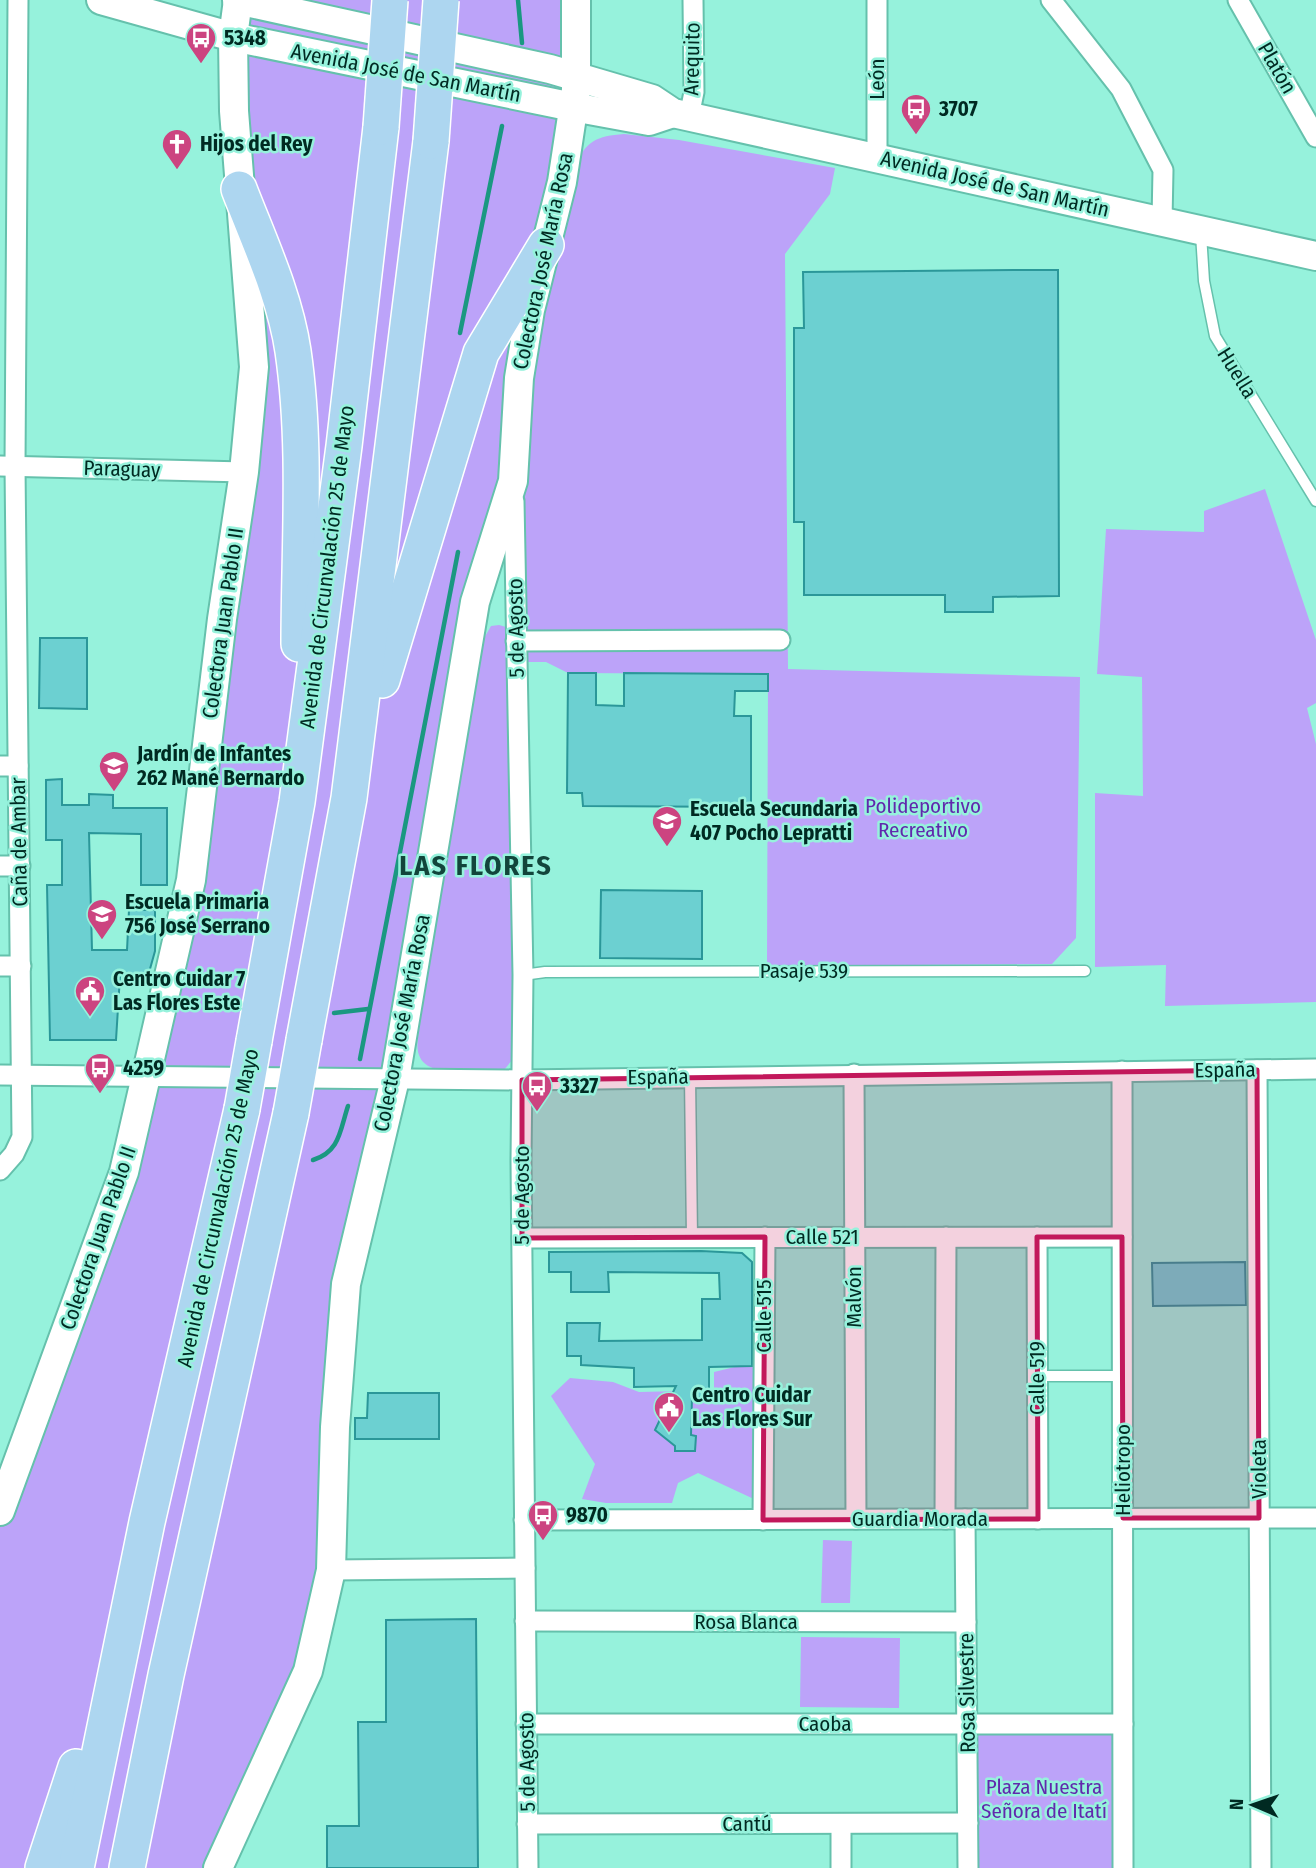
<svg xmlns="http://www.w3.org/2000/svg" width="1316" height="1868" viewBox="0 0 1316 1868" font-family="'Fira Sans Condensed',sans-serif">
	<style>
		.green { fill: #bca3f9 }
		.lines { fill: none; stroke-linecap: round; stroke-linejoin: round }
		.stream { stroke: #1a9881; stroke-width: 4.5 }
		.building { fill: #6cd0d1; stroke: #2b9799; stroke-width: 2 }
		.lane-casing { stroke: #65c1ac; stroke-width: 13 }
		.street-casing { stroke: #65c1ac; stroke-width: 23 }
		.secondary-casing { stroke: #65c1ac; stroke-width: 32 }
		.highway-casing { stroke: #fff; stroke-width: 38 }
		.lane { stroke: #fff; stroke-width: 10 }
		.street { stroke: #fff; stroke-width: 19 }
		.secondary { stroke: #fff; stroke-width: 28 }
		.highway { stroke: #add6f0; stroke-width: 35 }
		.highway-bridge-casing { stroke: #fff; stroke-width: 38; stroke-linecap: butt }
		.highway-bridge { stroke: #add6f0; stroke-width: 35 }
		.marked { fill: #c2185b; fill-opacity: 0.2; stroke: #c2185b; stroke-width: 5; stroke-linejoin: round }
		.labels { text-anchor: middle; stroke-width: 5; stroke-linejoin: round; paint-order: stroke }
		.poi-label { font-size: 21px; font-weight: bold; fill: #002a22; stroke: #96f2dc; text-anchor: start }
		.street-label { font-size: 21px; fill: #002a22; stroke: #96f2dc }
		.park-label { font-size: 21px; fill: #6128ad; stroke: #96f2dc }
		.district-label { font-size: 28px; font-weight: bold; letter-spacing: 2px; fill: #12453b; stroke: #96f2dc }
	</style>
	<rect width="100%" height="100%" fill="#96f2dc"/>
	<g class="green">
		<path d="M238,0h338l-57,378 -173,906 -15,286 -113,298h-218v-357l154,-465 90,-574z"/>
		<path d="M624,134l55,6 156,28 -5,26 -45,60 3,415 292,8 -4,261 -24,26 -285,2 1,-292 -200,-1 -22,-11h-19l-5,-204 3,-69 50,-222c10,-26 22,-31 49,-33z"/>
		<path d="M1265,489l51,151v63l-9,5 9,36v258l-151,4 1,-41 -71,2v-174l48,3 -1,-119 -45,-3 9,-145 98,3v-21z"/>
		<path d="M499,625l7,2 4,6 3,426 -9,11 -7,1c-20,0 -70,8 -78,-16 -4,-11 1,-24 1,-34l63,-381 8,-14z"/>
		<path d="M739,1366l18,1 -1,133 -58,-27 -20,10 -6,20h-66l-24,-4 13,-35 -44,-68 19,-18 43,4 26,10 44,-1 14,11 17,-4v-26z"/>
		<path d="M823,1540l29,1 -2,62h-29z"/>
		<path d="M801,1637l99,1 -1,70 -99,-1z"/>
		<path d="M975,1732h139l2,136h-141z"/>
	</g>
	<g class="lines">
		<g class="stream">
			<path d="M518,0l4,43"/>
			<path d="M460,333l42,-207"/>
			<path d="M334,1013l34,-4"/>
			<path d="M360,1059l98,-507"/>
			<path d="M313,1160c27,-8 27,-30 35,-54"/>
		</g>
	</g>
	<g class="building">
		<path d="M1013,270h45l1,326 -66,1v15h-48v-17h-141v-73h-10v-194h10l-1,-56z"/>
		<path d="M40,638h47v71l-48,-1z"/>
		<path d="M568,673h28v32l28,1v-33l144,1v17h-33l-1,25h17v91l-168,-1 -1,-13h-15z"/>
		<path d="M62,779v26h27v-11l24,1v13h54v77h-26v-51l-52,-1 3,117h35l2,-40h26v41l-7,25h-28l-4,64h-66l-3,-155h15v-45h-16v-60z"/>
		<path d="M601,890l101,1v68l-102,-1z"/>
		<path d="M701,1251l41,2 10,9v104l-43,1v30h-17l-1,38 5,1 -1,15h-20v-5l-20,-16 21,-44 -42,1v-19l-53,-3v-9h-14v-33h33l-1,18 103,-1v-41h18l-1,-26 -111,-1 1,20h-38v-20h-22v-20z"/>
		<path d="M1245,1262l1,43 -93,1 -1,-43z"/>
		<path d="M368,1393h71v46h-84v-21h12z"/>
		<path d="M476,1619l2,249h-151v-42h32l-1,-104h28v-102z"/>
	</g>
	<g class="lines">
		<g class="lane-casing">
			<g id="lane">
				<path d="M1201,234l3,47 11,55 101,165"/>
				<path d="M523,975l22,-3 540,-1"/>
				<path d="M690,1077l2,161"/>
				<path d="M1037,1376h85"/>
			</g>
		</g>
		<g class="street-casing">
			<g id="street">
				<path d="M877,0v158"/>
				<path d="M1051,0l70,89 42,81 -1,51"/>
				<path d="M1238,0l78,137"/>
				<path d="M689,117l5,-25 -1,-92"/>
				<path d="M0,466l244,6"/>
				<path d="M514,501l9,474 -2,186 7,707"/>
				<path d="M516,641l264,-1"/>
				<path d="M0,766h18"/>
				<path d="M0,866h20"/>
				<path d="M0,966h21"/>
				<path d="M1257,1070l4,798"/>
				<path d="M1122,1071l1,797"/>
				<path d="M854,1074l2,445"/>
				<path d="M0,1075l522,5 794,-11"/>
				<path d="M0,1170l14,-16 8,-17 -7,-671 3,-466"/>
				<path d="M1037,1237l1,282"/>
				<path d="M522,1238l600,-1"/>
				<path d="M945,1519l1,-282"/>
				<path d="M965,1519l3,349"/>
				<path d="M524,1520l792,-2"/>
				<path d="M763,1520l2,-283"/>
				<path d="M331,1570l194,-2"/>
				<path d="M525,1621l441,1"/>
				<path d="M526,1724h597"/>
				<path d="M527,1824l441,-1"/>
				<path d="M841,1868v-44"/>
			</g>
		</g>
		<g class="secondary-casing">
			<g id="secondary">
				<path d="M101,0l132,37 340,70 76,14 24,-8"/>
				<path d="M237,0l313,69 102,30 21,14 643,143"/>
				<path d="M0,1511l124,-339 67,-292 31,-261 22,-147 10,-105 -20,-256 -1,-74 5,-37"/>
				<path d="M218,1868l90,-197 23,-101 4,-143 11,-143 49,-205 80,-477 38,-121 6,-103 11,-68 32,-128 14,-92v-90"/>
			</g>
		</g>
		<g class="highway-casing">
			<g id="highway">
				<path d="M239,189c20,52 46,107 54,162 14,96 6,197 6,293"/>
				<path d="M382,680l99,-327 65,-108"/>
				<path d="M304,1040l45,-242 82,-657"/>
				<path d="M254,1041l43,-239 47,-356 37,-319"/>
				<path d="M43,1868l33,-101"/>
				<path d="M76,1868l71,-346 95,-413"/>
				<path d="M127,1868l39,-193 125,-562"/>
			</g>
		</g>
		<use href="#lane" class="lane"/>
		<use href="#street" class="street"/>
		<use href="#secondary" class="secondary"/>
		<use href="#highway" class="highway"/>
		<g class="highway-bridge-casing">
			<g id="highway-bridge">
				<path d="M381,127l9,-127"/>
				<path d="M431,141l10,-141"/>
				<path d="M242,1109l12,-68"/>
				<path d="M291,1113l13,-73"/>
			</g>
		</g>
		<use href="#highway-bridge" class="highway-bridge"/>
	</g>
	<path class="marked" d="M1257,1070l2,448h-136l-1,-281h-85l1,282 -275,1 2,-283 -243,1v-158z"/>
	<defs>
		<g id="bus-pin" transform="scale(1.575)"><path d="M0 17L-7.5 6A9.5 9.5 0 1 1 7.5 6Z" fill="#cc4480" stroke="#96f2dc"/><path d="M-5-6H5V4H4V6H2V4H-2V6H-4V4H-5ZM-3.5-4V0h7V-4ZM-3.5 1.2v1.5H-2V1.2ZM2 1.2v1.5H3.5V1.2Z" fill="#fff"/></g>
		<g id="church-pin" transform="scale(1.575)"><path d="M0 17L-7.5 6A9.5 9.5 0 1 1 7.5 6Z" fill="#cc4480" stroke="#96f2dc"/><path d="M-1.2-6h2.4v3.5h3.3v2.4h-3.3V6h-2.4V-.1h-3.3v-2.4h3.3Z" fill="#fff"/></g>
		<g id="school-pin" transform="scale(1.575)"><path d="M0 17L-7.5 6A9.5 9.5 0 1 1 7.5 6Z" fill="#cc4480" stroke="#96f2dc"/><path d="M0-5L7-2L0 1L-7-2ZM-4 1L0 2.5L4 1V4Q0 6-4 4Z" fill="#fff"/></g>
		<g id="civic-pin" transform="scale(1.575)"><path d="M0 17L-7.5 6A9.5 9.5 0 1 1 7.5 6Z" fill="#cc4480" stroke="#96f2dc"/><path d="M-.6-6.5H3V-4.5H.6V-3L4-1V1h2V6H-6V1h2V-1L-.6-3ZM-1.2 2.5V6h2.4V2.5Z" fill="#fff"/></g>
	</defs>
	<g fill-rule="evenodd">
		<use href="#bus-pin" x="201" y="38"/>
		<use href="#bus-pin" x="916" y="109"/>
		<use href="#church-pin" x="177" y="144"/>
		<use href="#school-pin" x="114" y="766"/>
		<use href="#school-pin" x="667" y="821"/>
		<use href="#school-pin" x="102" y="914"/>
		<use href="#civic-pin" x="90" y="991"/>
		<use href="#bus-pin" x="100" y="1068"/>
		<use href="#bus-pin" x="537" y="1086"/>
		<use href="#civic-pin" x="669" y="1407"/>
		<use href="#bus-pin" x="543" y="1515"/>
	</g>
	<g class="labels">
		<g class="poi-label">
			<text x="224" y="45">5348</text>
			<text x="939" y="116">3707</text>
			<text x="200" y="151">Hijos del Rey</text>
			<text x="137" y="761">Jardín de Infantes<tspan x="137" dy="24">262 Mané Bernardo</tspan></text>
			<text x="690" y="816">Escuela Secundaria<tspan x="690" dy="24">407 Pocho Lepratti</tspan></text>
			<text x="125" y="909">Escuela Primaria<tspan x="125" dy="24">756 José Serrano</tspan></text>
			<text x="113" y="986">Centro Cuidar 7<tspan x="113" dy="24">Las Flores Este</tspan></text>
			<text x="123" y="1075">4259</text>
			<text x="560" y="1093">3327</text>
			<text x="692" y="1402">Centro Cuidar<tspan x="692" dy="24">Las Flores Sur</tspan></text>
			<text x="566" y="1522">9870</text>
		</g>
		<g class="street-label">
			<text transform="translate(692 59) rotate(-89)" y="7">Arequito</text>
			<text transform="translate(1277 68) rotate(60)" y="7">Platón</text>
			<text transform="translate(406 73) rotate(11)" y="7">Avenida José de San Martín</text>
			<text transform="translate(877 79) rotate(-90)" y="7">León</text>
			<text transform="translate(995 184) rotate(13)" y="7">Avenida José de San Martín</text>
			<text transform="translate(543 261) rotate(-78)" y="7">Colectora José María Rosa</text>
			<text transform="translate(1237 373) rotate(58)" y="7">Huella</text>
			<text transform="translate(122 469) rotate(2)" y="7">Paraguay</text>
			<text transform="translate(327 567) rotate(-83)" y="7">Avenida de Circunvalación 25 de Mayo</text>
			<text transform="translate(223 623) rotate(-82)" y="7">Colectora Juan Pablo II</text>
			<text transform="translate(516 628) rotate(-91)" y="7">5 de Agosto</text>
			<text transform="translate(19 842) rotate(-91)" y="7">Caña de Ambar</text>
			<text x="804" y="978">Pasaje 539</text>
			<text transform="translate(402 1023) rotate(-79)" y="7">Colectora José María Rosa</text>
			<text transform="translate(1225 1070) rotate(-1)" y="7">España</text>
			<text transform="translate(658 1077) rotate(-1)" y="7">España</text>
			<text transform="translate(522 1195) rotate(-90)" y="7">5 de Agosto</text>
			<text transform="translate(218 1208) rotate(-78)" y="7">Avenida de Circunvalación 25 de Mayo</text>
			<text x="822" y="1244">Calle 521</text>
			<text transform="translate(98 1238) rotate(-71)" y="7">Colectora Juan Pablo II</text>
			<text transform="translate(854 1297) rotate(-90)" y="7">Malvón</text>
			<text transform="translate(764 1316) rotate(-90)" y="7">Calle 515</text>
			<text transform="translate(1037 1378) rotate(-90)" y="7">Calle 519</text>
			<text transform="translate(1259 1469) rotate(-90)" y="7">Violeta</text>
			<text transform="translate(1123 1470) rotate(-90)" y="7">Heliotropo</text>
			<text x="920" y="1526">Guardia Morada</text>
			<text x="746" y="1629">Rosa Blanca</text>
			<text transform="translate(967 1693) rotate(-91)" y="7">Rosa Silvestre</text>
			<text x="825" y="1731">Caoba</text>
			<text transform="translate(527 1762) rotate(-91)" y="7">5 de Agosto</text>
			<text x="747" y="1831">Cantú</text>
		</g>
		<g class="park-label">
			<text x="923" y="813">Polideportivo<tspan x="923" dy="24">Recreativo</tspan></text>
			<text x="1044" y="1794">Plaza Nuestra<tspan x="1044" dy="24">Señora de Itatí</tspan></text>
		</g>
		<g class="district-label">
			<text x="476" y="875">LAS FLORES</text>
		</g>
	</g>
	<g transform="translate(1253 1805) rotate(272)" stroke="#96f2dc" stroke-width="5" paint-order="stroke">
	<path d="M0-5L12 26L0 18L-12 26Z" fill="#002a22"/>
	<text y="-10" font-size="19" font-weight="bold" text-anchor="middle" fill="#002a22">N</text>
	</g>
</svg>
